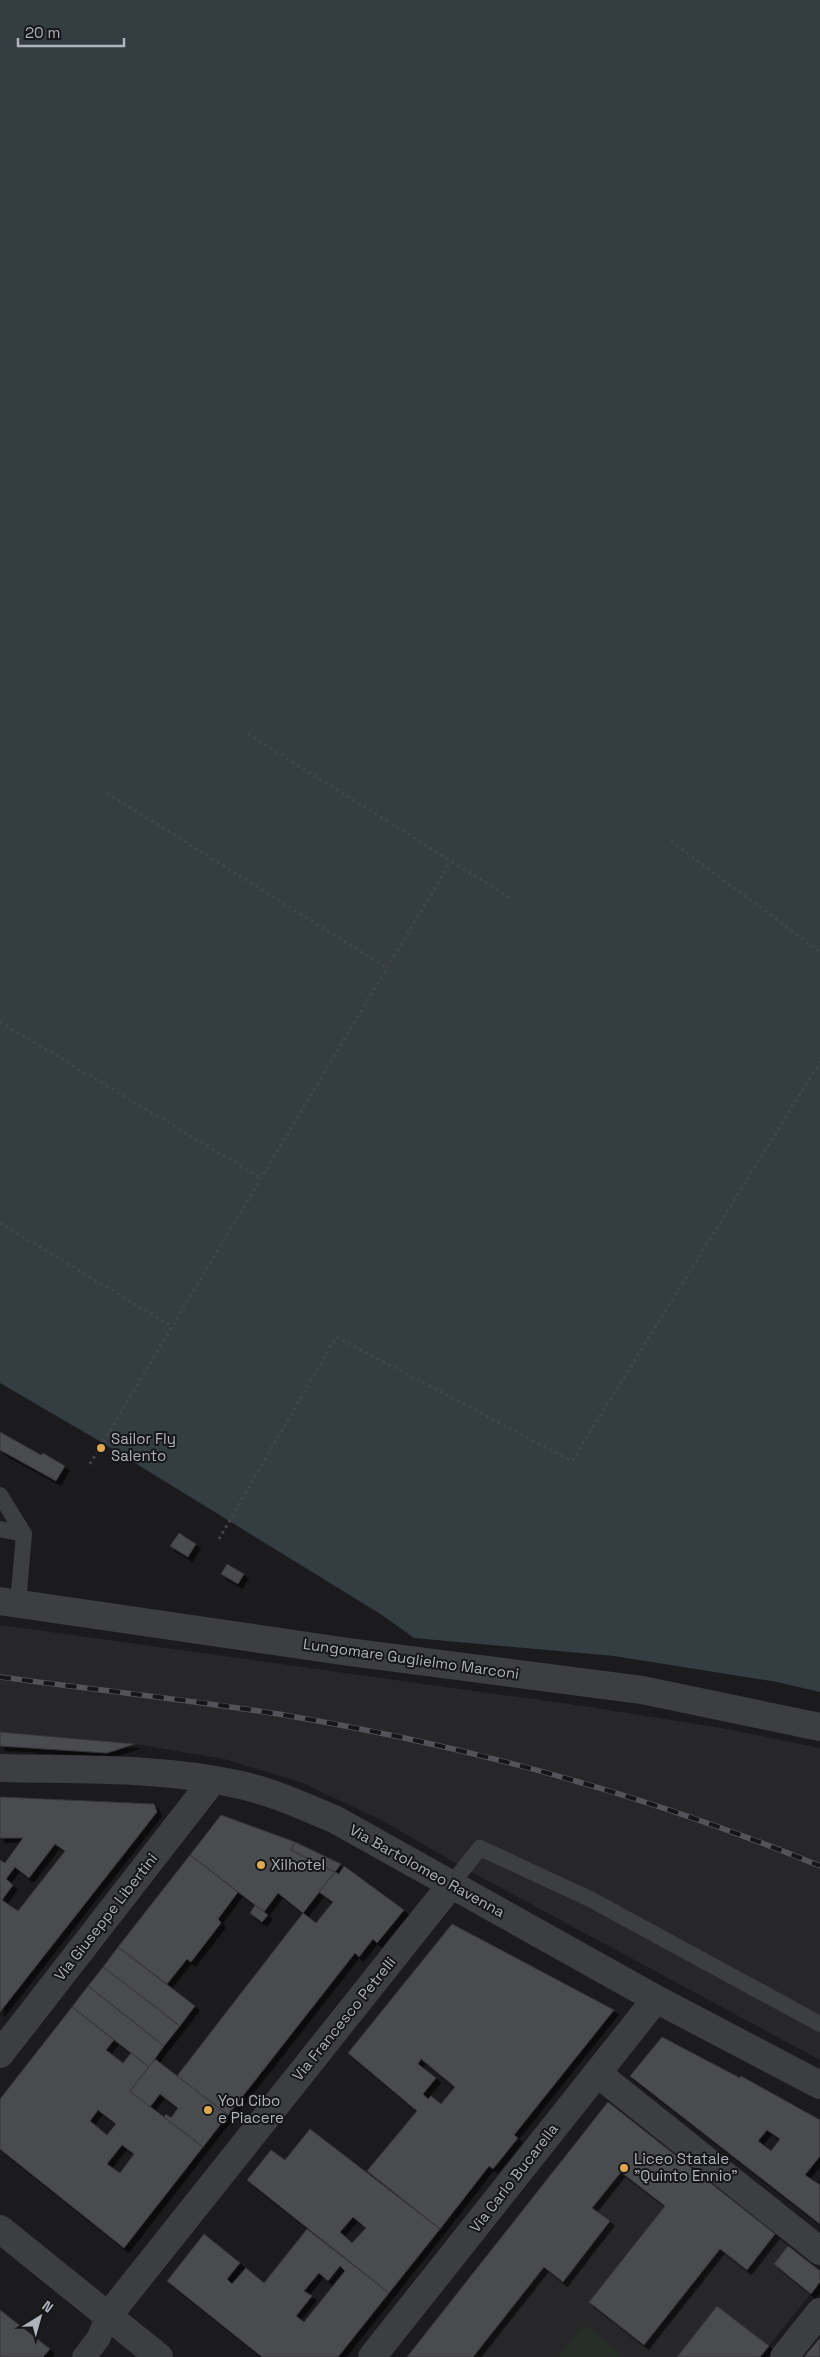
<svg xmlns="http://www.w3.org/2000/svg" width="820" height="2357" viewBox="0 0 820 2357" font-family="'Space Grotesk',sans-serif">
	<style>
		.built { fill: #27272a }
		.green { fill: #252d26 }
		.water { fill: #343d42 }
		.building { fill: #4a4b4f; stroke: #353539; fill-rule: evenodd; filter: url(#shadow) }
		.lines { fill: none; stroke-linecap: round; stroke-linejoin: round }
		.path { stroke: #434549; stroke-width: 3; stroke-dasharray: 2.5 4; stroke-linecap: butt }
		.service { stroke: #3c3e42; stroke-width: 16 }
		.pedestrian { stroke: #3c3e42; stroke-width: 24 }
		.minor { stroke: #3c3e42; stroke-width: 28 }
		.tertiary { stroke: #3c3e42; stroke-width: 28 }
		.rail-casing { stroke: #525459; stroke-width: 5.5 }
		.rail { stroke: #161618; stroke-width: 4; stroke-dasharray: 11; stroke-linecap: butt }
		.poi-dot { fill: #e1a94f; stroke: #161618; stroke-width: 2 }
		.labels { text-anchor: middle; stroke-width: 4; stroke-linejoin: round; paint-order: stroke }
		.poi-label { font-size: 15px; fill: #afb3bb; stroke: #161618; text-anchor: start }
		.street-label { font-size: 15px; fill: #afb3bb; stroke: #161618 }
	</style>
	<defs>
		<filter id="shadow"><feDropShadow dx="4.5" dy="4.5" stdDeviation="0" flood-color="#0009"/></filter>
	</defs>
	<rect width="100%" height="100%" fill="#1b1b1d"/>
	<g class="built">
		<path d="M0,1625l590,82 137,22 93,19v312l-356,-192 -81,-47 -80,-38 -79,-24 -89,-15 -135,-12z"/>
		<path d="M608,2102l212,169v11l-60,75h-353z"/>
	</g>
	<path class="green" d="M584,2324l38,31 -2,2h-62z"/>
	<path class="water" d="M0,0h820v1692l-43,-10 -163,-26 -200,-18 -32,-23 -286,-176 -96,-56z"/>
	<g class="building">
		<path d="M0,1432l41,23 2,-2 22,13 -9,15 -56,-31z"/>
		<path d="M179,1533l17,11 -8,13 -18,-11z"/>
		<path d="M227,1564l17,10 -6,10 -17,-10z"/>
		<path d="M0,1732l135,12 -28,9 -107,-7z"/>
		<path d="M0,1797l154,7 3,8 -157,200v-152l5,3 18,-25h-23zM55,1844l10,7 -47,60 -16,-11 11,-15 -7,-6 9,-12 14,11z"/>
		<path d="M221,1815l74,27 -4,8 44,22 -32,41 -25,-20 -14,19 -74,-57z"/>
		<path d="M295,1842l46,22 -6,8 -44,-22z"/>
		<path d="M190,1855l48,37 -20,27 3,4 -30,39 -4,-3 -20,25 -49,-37z"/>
		<path d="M344,1866l60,44 -27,33 -4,-4 -14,18 -4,-4 -127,162 -51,-39 126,-163 13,10 17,-21 -14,-10 16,-20 4,2z"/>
		<path d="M255,1905l13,10 -6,7 -12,-9z"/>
		<path d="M452,1924l162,86 -100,125 4,3 -25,31 -4,-3 -49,63 -73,-58 50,-60 -69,-58zM421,2059l34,28 -14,17 -10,-8 -3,3 -5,-5 13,-16 -18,-14z"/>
		<path d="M118,1947l77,59 -15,20 -77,-59z"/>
		<path d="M103,1967l77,59 -16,20 -76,-60z"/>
		<path d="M88,1986l76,60 -15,21 -77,-60z"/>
		<path d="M72,2007l42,33 -8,10 17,13 8,-10 18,14 -19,24 73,56 -79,101 -124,-99v-50zM98,2110l18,14 -9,11 -17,-14zM122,2145l12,9 -14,19 -13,-9z"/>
		<path d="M662,2037l78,41 1,-2 79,44v36l-15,19 15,10v39l-190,-148zM767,2130l13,9 -9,12 -13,-10z"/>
		<path d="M155,2059l73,56 -25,32 -39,-30 2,-3 5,4 7,-10 -18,-14 -10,13 -20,-16z"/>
		<path d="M608,2102l167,132 -28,36 -27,-21 -76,96 -55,-43 76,-96 -44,-34 -29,36 18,13 -47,61 -19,-15 -71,90h-66z"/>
		<path d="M310,2129l130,100 -51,64 -142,-113 24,-30 14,10zM353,2217l13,11 -14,15 -12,-11z"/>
		<path d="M307,2229l82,64 -51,64h-76l-95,-76 37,-47 36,29 -13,16 5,5 14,-16 18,15zM340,2266l5,5 -41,51 -8,-6 16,-20 -8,-5 15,-18 9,8z"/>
		<path d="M788,2246l32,25v11l-9,12 -37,-30z"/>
		<path d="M717,2306l52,40 -9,11h-83z"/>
		<path d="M0,2310l50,39 -7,8h-43z"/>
		<path d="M820,2338v19h-16z"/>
	</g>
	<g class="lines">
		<g class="path">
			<path d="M248,734l265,166"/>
			<path d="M107,793l280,175"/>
			<path d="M671,841l149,111"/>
			<path d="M0,1022l261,156"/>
			<path d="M0,1223l173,104"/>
			<path d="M90,1464l361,-603"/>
			<path d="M219,1539l117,-202 236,124 248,-399"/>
		</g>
		<g class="service">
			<path d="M0,1495l24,39 -24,-5"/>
			<path d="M18,1603l6,-69"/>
			<path d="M450,1886l30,-38 110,51 230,125"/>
		</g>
		<path class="pedestrian" d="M84,2357l14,-18 10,-23"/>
		<g class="minor">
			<path d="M0,2054l213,-274"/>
			<path d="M597,2073l223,178"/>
			<path d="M108,2316l342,-430"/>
			<path d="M372,2357l284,-358"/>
			<path d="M784,2357l36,-45"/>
		</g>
		<g class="tertiary">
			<path d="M0,1601l349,51 293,38 178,37"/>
			<path d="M0,1768c79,2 159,-1 236,16 35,7 67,22 100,36l320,179 164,86"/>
			<path d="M0,2229l159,128"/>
		</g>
		<g class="rail-casing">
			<path id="rail" d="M0,1677c97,13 194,23 290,39 182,31 360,80 530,150"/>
		</g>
		<use href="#rail" class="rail"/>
	</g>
	<g class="poi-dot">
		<circle cx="101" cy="1448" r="5"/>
		<circle cx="261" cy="1865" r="5"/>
		<circle cx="208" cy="2110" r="5"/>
		<circle cx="624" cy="2168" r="5"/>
	</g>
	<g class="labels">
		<g class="poi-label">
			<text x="111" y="1444">Sailor Fly<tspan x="111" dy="17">Salento</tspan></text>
			<text x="271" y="1870">Xilhotel</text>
			<text x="218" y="2106">You Cibo<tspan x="218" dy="17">e Piacere</tspan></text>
			<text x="634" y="2164">Liceo Statale<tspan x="634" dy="17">"Quinto Ennio"</tspan></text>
		</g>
		<g class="street-label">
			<text transform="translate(411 1659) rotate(8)" y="5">Lungomare Guglielmo Marconi</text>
			<text transform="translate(427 1871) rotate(29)" y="5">Via Bartolomeo Ravenna</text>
			<text transform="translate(106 1917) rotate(-52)" y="5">Via Giuseppe Libertini</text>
			<text transform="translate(344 2019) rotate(-51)" y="5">Via Francesco Petrelli</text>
			<text transform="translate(514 2178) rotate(-52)" y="5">Via Carlo Bucarella</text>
		</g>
	</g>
	<g transform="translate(40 2317) rotate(37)" stroke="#161618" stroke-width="4" paint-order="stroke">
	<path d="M0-4L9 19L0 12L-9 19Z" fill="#afb3bb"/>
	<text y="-8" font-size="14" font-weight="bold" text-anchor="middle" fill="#afb3bb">N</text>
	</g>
	<path d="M18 38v8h106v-8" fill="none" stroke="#afb3bb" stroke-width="2.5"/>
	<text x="25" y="38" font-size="15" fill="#afb3bb" stroke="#161618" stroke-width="4" paint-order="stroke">20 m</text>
</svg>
